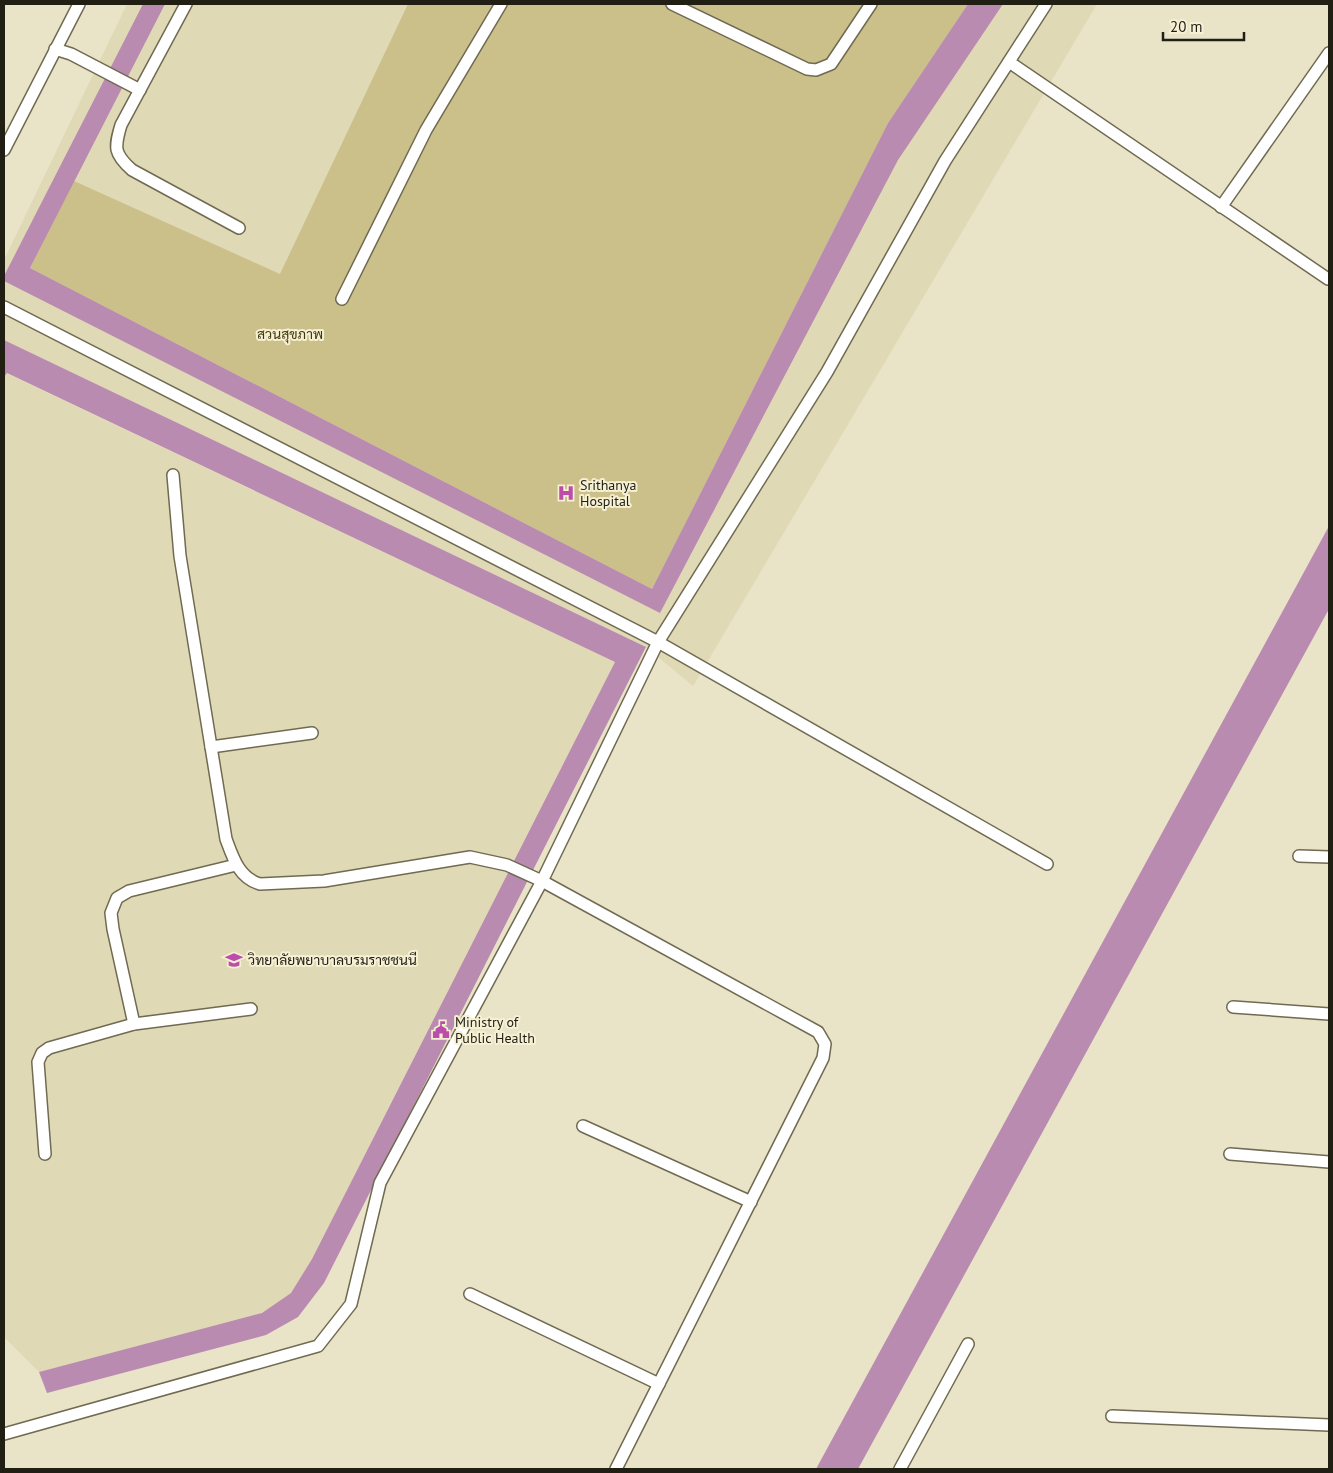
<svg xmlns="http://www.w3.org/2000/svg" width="1333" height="1473" viewBox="0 0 1333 1473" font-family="'PT Sans',Sarabun,sans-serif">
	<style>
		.built { fill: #e0d9b5 }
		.green { fill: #cbbf8a }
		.water { fill: #ba8bb0 }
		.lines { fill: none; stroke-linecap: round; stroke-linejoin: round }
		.lane-casing { stroke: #6f6a51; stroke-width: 14 }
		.lane { stroke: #fff; stroke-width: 11 }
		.labels { text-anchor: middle; stroke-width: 4; stroke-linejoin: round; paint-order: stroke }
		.park-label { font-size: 14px; fill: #42390a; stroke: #f6f0d4 }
		.poi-label { font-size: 14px; fill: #211f14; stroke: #f6f0d4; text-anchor: start }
	</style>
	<rect width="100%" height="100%" fill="#e9e3c7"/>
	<g class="built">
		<path d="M127,4h970l-404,682 -47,-39 -642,-307v-80z"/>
		<path d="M6,373l609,289 -303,597 -21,34 -29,20 -223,59 -35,-35v-959z"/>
	</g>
	<path class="green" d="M408,4h560l-80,119 -236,466 -622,-321 44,-87 206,93z"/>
	<g class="water">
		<path d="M143,4h22l-135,264 622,321 236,-466 80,-119h35l-105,156 -238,453 -656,-332v-5z"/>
		<path d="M4,340l642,307 -322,636 -26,34 -32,18 -219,58 -8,-21 223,-59 29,-20 21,-34 303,-597 -608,-289 -3,4z"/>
		<path d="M1329,526v83l-471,860h-42z"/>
	</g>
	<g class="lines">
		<g class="lane-casing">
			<g id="lane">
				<path d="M186,4l-65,121c-7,23 -7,29 11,45l107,58"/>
				<path d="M672,4l135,65 9,1 15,-6 40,-60"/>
				<path d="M55,49l16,5 69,36"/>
				<path d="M1009,62l319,217"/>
				<path d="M4,150l75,-146"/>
				<path d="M1221,207l108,-154"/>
				<path d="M342,299l84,-169 75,-126"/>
				<path d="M4,307l654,335 389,222"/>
				<path d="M173,475l7,81 46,283c7,19 13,39 34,45l64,-3 146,-24 37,8 35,16 276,151 7,12 -2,14 -207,411"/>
				<path d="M211,747l101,-14"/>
				<path d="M1299,856l30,1"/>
				<path d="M1233,1007l96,7"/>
				<path d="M134,1024l-21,-95 -2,-16 6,-15 12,-7 107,-26"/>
				<path d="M583,1126l168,76"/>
				<path d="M45,1154l-7,-92 4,-9 7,-5 85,-24 117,-15"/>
				<path d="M1230,1154l99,8"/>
				<path d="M470,1294l189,90"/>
				<path d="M1112,1416l217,9"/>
				<path d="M4,1434l314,-88 33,-42 29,-121 162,-302 116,-239 169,-270 118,-211 101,-157"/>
				<path d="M900,1469l68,-125"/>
			</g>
		</g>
		<use href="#lane" class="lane"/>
	</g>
	<defs>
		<g id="hospital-bare" transform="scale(1.35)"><path d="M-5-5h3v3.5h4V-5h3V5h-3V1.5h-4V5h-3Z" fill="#bc4daa" stroke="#f6f0d4" stroke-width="2.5" paint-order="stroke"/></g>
		<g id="university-bare" transform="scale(1.35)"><path d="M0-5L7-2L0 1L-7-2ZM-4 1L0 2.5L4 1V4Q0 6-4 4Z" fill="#bc4daa" stroke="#f6f0d4" stroke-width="2.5" paint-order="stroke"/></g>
		<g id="civic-bare" transform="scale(1.35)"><path d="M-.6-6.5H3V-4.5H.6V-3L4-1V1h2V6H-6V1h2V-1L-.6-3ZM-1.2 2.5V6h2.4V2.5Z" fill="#bc4daa" stroke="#f6f0d4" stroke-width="2.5" paint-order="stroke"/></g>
	</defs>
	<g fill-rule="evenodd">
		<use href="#hospital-bare" x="566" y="493"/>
		<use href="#university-bare" x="234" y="960"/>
		<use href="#civic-bare" x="441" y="1030"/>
	</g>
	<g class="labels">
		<g class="park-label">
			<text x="290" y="339">สวนสุขภาพ</text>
		</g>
		<g class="poi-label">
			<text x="580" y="490">Srithanya<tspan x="580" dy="16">Hospital</tspan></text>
			<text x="248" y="965">วิทยาลัยพยาบาลบรมราชชนนี</text>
			<text x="455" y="1027">Ministry of<tspan x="455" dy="16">Public Health</tspan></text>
		</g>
	</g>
	<rect width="1333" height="1473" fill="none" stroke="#211f14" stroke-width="10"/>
	<path d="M1163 32v8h81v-8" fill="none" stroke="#211f14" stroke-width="2.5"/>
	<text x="1170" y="32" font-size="15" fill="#211f14" stroke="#f6f0d4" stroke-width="4" paint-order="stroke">20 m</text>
</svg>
